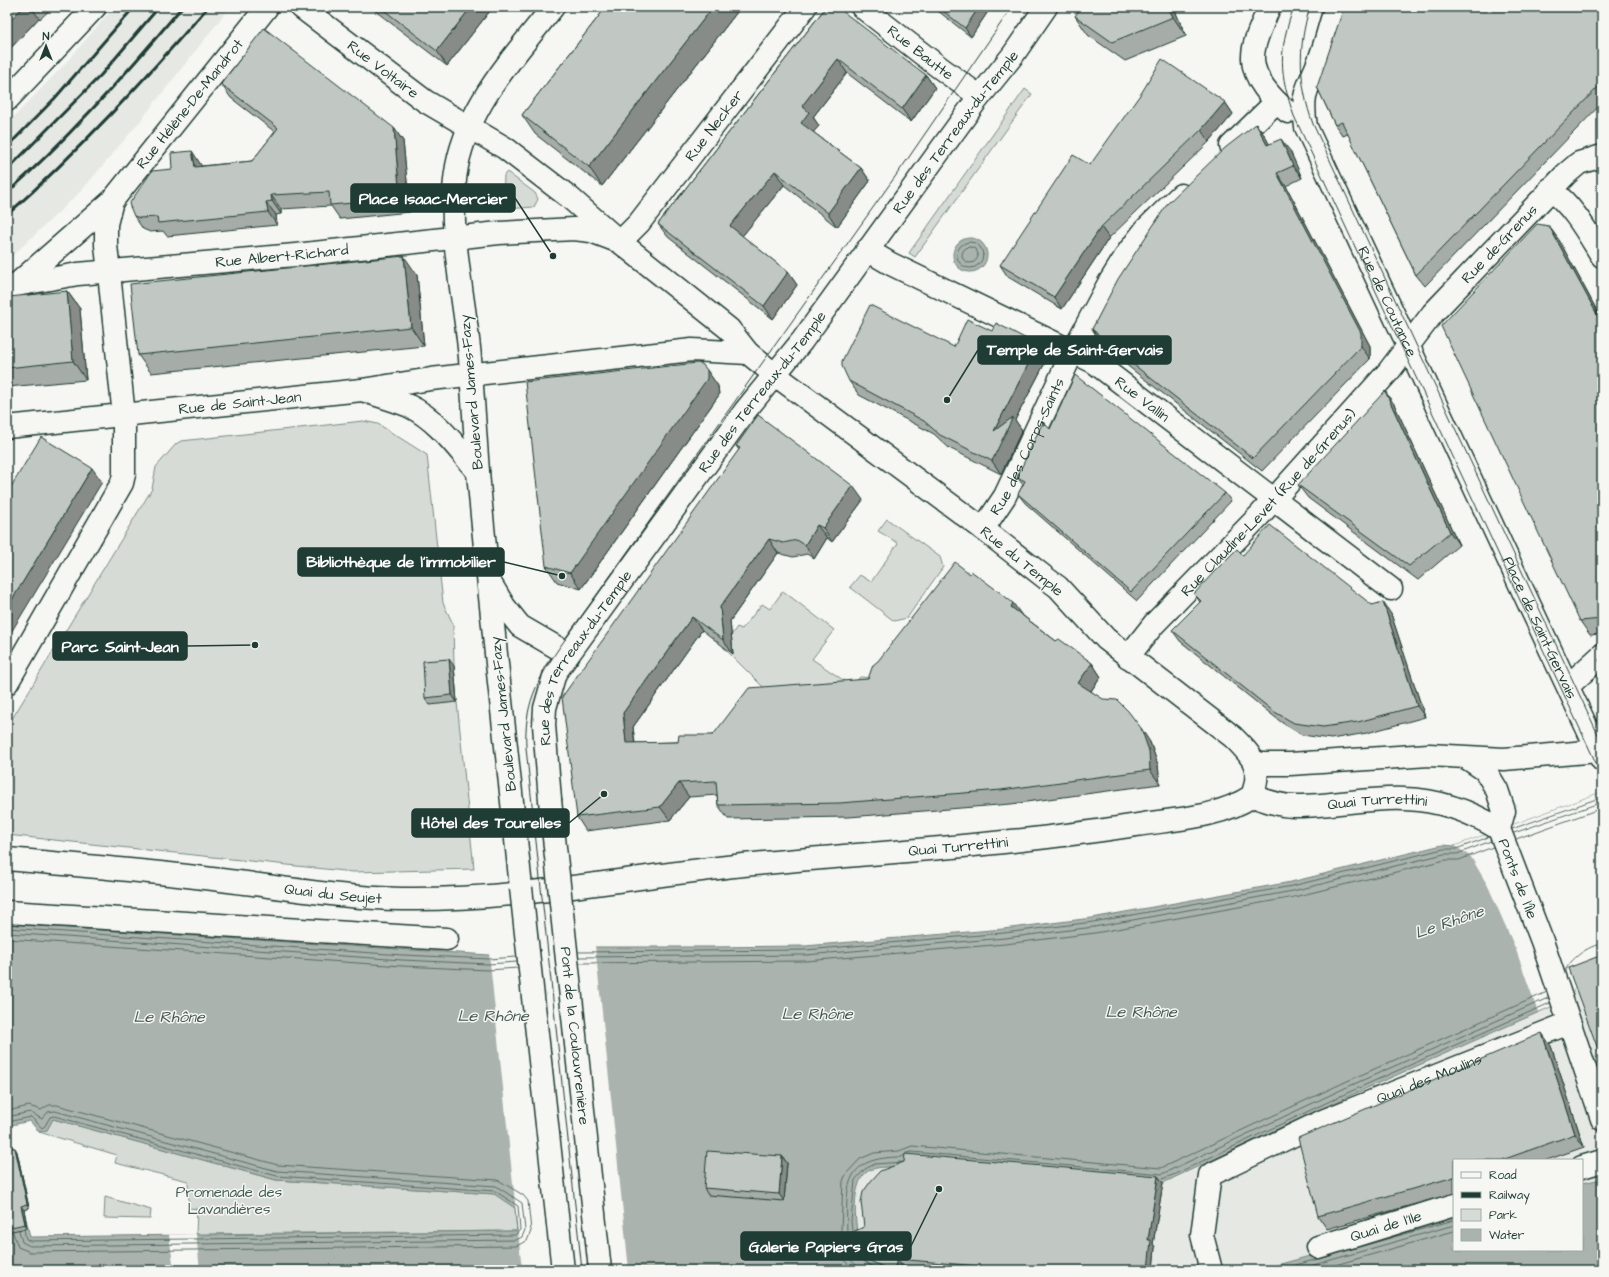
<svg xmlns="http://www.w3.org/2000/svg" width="1609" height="1277" viewBox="0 0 1609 1277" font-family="'Architects Daughter',sans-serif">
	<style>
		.built { fill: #e6e8e4 }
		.green { fill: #d6dbd6; stroke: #7a8c85 }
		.water { fill: #aab3ae; stroke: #72847d; fill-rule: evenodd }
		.pier { fill: #f6f6f2 }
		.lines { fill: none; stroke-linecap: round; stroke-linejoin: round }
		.shore { stroke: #576c65; stroke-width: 1 }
		.minor-casing { stroke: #1f3d34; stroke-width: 25 }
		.major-casing { stroke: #1f3d34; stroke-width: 25 }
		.minor { stroke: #f6f6f2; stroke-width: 22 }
		.major { stroke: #f6f6f2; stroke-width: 22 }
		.tram { stroke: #1f3d34; stroke-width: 1 }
		.rail { stroke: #1f3d34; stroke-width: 3 }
		.major-bridge-casing { stroke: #1f3d34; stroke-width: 25; stroke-linecap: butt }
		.major-bridge { stroke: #f6f6f2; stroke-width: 22 }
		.wall { fill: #a6aca8; stroke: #1f3d34 }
		.shaded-wall { fill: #878c88; stroke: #1f3d34 }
		.building { fill: #c1c8c3; stroke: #1f3d34 }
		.labels { text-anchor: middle; stroke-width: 3; stroke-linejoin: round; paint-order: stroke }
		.street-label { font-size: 15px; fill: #1f3d34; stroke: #f6f6f2 }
		.park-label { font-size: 15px; fill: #445d54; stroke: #f6f6f2 }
		.water-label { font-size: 16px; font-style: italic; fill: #425a52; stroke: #f6f6f2 }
		.leader { fill: none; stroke: #1f3d34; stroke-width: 1.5 }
		.callout-dot { fill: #1f3d34; stroke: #f6f6f2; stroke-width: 1.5 }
		.callout { fill: #1f3d34; stroke: #1f3d34; stroke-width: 1.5 }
		.callout-label { font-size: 16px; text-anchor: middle; font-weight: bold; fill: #fff }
	</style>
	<rect width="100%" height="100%" fill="#f6f6f2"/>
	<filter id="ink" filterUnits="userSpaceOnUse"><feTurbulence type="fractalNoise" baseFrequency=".025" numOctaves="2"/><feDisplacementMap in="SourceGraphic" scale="8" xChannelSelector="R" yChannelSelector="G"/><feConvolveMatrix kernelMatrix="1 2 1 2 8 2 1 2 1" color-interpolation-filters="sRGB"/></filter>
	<g filter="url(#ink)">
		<g class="built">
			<path d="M114,7h116l-89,113 -58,69 -76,72v-137l57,-59z"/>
			<path d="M1602,958v221l-20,4v-23h-128v56l-195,54h-309l-48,-4 -1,4h-22l-16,-10 -6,-21 -2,-17 3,-39 9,-11 10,-5 18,-1 280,13 174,-83 222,-98 6,-18z"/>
		</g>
		<g class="green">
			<path d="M1025,89l7,5 -117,163 -6,-4z"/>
			<path d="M507,172l28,21 3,6 -4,8 -27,2 -4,-3 1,-31z"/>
			<path d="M363,421l15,3 49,31 16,148 10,21 1,42 3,36 17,167 -121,3 -346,-37v-108l145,-238 4,-22 20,-23 5,-3z"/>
			<path d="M887,519l53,38 3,10 -36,51 -13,3 -44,-34 10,-12 11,7 27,-39 -20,-12z"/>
			<path d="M783,591l51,39 -22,29 40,27 8,-9 23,2 -1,3 6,5 -1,5 -110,9 -54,-54 14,-20 5,2 20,-25 8,5z"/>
			<path d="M53,1119l223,61 219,14 20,14 2,23 -321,3 1,-25 -8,-1 -1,-27 -73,-18 2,-8 -78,-23 8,-2z"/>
			<path d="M105,1197l46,13 -1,9 -46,-1z"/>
		</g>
		<g class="water">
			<circle cx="970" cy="255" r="17"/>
			<path d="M1602,792l-25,188 -6,18 -222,98 -186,87 -253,-22c-5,2 -10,4 -15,5 -9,2 -18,0 -27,5 -21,14 -11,69 -5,89l16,10h-872v-346l482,31 106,-8h114l96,-1 198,-17 89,-11 199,-36 151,-37 13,1zM53,1119l223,61 218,14 21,14 2,23 -487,6 -6,-27 5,-2 -12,-56h-4l-6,-26 23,-5 9,11 8,-2z"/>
			<path d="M1602,1179v91h-343l195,-54v34h128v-67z"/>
			<path d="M902,1266l48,4h-49z"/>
		</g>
		<g class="pier">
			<path d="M1602,792v166l-25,22 -6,18 -33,14 -22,-62 -28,-64 -17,-29 -16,-11z"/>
			<path d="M595,945l34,325h-107l-33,-317z"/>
			<path d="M196,1234l4,36h-26l-5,-35z"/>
		</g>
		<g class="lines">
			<g class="shore">
				<circle cx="970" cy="255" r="13"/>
				<circle cx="970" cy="255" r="8"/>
				<path d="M1512,829l90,-32"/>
				<path d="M1514,833l88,-31"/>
				<path d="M1516,839l86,-31"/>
				<path d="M7,928l396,27 86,4 27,-2"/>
				<path d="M7,933l395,27 86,4 29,-2"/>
				<path d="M7,939l395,27 86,4 30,-2"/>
				<path d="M578,952l228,-2 198,-17 89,-11 199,-36 151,-37h13l33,-12"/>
				<path d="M579,957l227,-2 199,-17 89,-11 199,-36 151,-37h13l34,-13"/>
				<path d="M579,963l227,-2 199,-17 90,-11 199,-36 151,-37h14l34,-13"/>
				<path d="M1565,971c5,-12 24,-26 37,-27"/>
				<path d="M7,1111l22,-5 12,4 8,-5h8l221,60 220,15 25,15 5,6 3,30 -4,10 -11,5 -486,6 -12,-5 -5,-15"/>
				<path d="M7,1117l23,-5 12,7 6,-7 7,-1 222,60 219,15 26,17 3,27 -3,7 -6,3 -486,6 -8,-4 -3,-12"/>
				<path d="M7,1122l24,-5 11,11 3,-2 5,-9 4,-1 223,60 218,15 23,15 2,24 -5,5 -485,6 -4,-2 -2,-10"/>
				<path d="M906,1153l6,-1 250,22 183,-86 203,-90"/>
				<path d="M1162,1179l11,-4 174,-82 203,-90"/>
				<path d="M852,1231l-1,-10 4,-41 10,-11 10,-5 28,-2"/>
				<path d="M847,1234c-1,-49 -4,-77 55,-77l2,-2"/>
				<path d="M844,1237c-5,12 9,27 18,33"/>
				<path d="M1362,1246l92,-26"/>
				<path d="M852,1270l-8,-11 -8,-15 1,-6 4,-8 2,-49 3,-7 14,-15 14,-6 25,-2 13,-5 249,22 182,-85 204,-91"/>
				<path d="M1277,1270l41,-11"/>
				<path d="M1296,1270l158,-45"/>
				<path d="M1318,1270l136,-39"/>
			</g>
			<g class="minor-casing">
				<g id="minor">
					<path id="s1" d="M862,7l77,60 40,29"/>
					<path d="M1269,7c-5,15 -16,33 -16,50 -1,21 20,43 35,55"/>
					<path id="s2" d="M1336,7c-6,16 -9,32 -15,48 -11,32 -21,34 -15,72l296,633"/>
					<path d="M7,100l88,-93"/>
					<path d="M1231,146l45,-44"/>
					<path d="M1550,189c24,18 37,43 52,67"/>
					<path id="s3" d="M620,242l19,-19 166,-216"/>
					<path id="s4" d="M867,250l24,14 203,98 297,227"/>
					<path id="s5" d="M16,285l96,-84 155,-194"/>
					<path id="s6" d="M983,529l22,-33 68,-145 36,-68 20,-32 17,-22 35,-34"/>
					<path id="s7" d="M1128,657l26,-33 105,-108 130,-145 44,-58 133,-139 13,-11 23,-7"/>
					<path d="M7,683l115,-200 2,-9v-58l-18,-171v-21l6,-23"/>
					<path d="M1568,686l34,-31"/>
					<path id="s8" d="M1467,758l18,12 12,20 7,21 -5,18 43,112 60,178"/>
					<path d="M1255,764h35l139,-9 75,4 94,-8 4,-2"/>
					<path id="s9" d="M1252,796c13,4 27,10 41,10 37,1 75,-9 112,-7 35,1 65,12 94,30"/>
					<path id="s10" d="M7,859c71,6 142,12 214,21 60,7 121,18 181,19 118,2 235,-24 352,-35 128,-12 256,-19 383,-39 38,-6 82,-7 115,-29 11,-29 1,-39 -19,-59l-127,-98 -48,-52 -11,-8 -64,-50 -209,-155"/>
					<path d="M7,912l440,27"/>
					<path d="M1582,1167l20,-6"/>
					<path id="s11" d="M1318,1247l136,-42"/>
					<path id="s12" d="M1211,1270l-9,-35 8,-60 115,-55 244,-97"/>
				</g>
			</g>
			<g class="major-casing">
				<g id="major">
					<path id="s13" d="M301,7l124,94 80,47 64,49 51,45 109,87 19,24 26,21"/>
					<path id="s14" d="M7,292l9,-7 62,-11 217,-19 204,-22 75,-4 17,2 29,11"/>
					<path d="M365,391c14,5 30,9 44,15 29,14 48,42 69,66"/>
					<path id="s15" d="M7,427l355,-37 69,-11 261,-29 56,3"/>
					<path d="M492,586l12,20 16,20 48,28"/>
					<path id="s16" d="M550,800l-6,-75 1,-17 10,-35 190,-262 57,-70 174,-240 37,-46 33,-48"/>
					<path d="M521,888c-14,-139 -31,-277 -43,-416 -3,-38 -5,-76 -8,-114 -5,-59 -24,-134 -13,-192 12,-62 58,-111 96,-159"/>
				</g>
			</g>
			<use href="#minor" class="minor"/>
			<use href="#major" class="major"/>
			<g class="tram">
				<path d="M1294,7c-16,43 -15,66 0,109l308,660"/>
				<path d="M1310,7c-13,40 -11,78 3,117l289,619"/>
				<path d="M582,1270l-56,-522c-2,-42 10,-66 33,-100l348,-488 105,-153"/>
			</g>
			<g class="rail">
				<path d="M7,147l48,-49 79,-91"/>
				<path d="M7,170l94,-95 58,-68"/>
				<path d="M7,193c64,-57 121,-121 175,-186"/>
				<path d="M7,215c72,-64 137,-135 201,-208"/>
			</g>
			<g class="major-bridge-casing">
				<g id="major-bridge">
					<path id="s17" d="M550,800l50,470"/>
					<path d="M521,888l42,382"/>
				</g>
			</g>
			<use href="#major-bridge" class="major-bridge"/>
		</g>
		<g class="wall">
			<path d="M7,7h46l-13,12 -1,-1 -32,34z"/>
			<path d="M370,7h123l-46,59z"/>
			<path d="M606,7h135l-139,179 -67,-52 -13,-19z"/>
			<path d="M826,7l100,68 9,13 -24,34 -64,-49 -34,44 6,9 -6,6 48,36 9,13 -33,46 -53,-42 -42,51 46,36 9,13 -24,34 -105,-82 -10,-13z"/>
			<path d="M933,7h58l-20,30z"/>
			<path d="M1602,7v96l-177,183 -9,-11 -68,-141 -5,2 -8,-11 -18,-38z"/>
			<path d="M1176,13l10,23 -61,25 -37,-26 -13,-19z"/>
			<path d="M221,84l173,44 9,13 7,71 -70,7 -9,-13 -50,3v5l-5,1 1,10 -110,11 -4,-5 -13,1 -7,-3 -9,-13 38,-47 20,-18 9,15 51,-5 23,-29 -44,-34z"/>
			<path d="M1225,102l8,12 -24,28 -100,96 -47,71 -54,-32 -8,-12z"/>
			<path d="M1256,124l9,12 4,8 21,7 12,27 -16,8 84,160v13l-108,112 -133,-104 -28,-25 -9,-13z"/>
			<path d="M1559,240l43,80v314l-12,1 -10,-14z"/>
			<path d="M417,275l7,71 -273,27 -13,-18z"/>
			<path d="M67,291l13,18 6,71 -79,7v-82z"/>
			<path d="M954,347l93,12 -32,61 7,10 -21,44 -52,-26 -15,-14 -75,-39 -10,-14z"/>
			<path d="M702,364l16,22 1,9 -138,194 -24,-7 -11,-16z"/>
			<path d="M1394,404l65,141 -41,35 -110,-82 -10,-13z"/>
			<path d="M1050,429l175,64 6,8 -94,100 -112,-98 -7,-9 5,-9 -6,-8z"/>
			<path d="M736,446l127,54 -31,42 -5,-4 -13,21 -7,-5 -14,3 -15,-4 -48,68 3,33 -31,-24 -69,97 2,16 43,-1 35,-7 155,-56 154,-64 34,26 36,22 9,14 -10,14 59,51 8,23 2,19 -149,20 -162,13 -121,2 -10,-14 -1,-10 -28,2 -19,23 -84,11 -9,-14 162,-367z"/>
			<path d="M1243,555l129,50 19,9 34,103 -58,16 -36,6 -29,-4 -21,-13 -101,-81 -8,-11 28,-28 -6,-8z"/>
			<path d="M454,666l3,36 -27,3 -5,-7z"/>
			<path d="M1551,1046l33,101 -37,13h-93v33l-127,36 -9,-13z"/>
			<path d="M7,1132l2,3 3,13h3l2,4 12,56 -5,2 3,18 -20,4z"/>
			<path d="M782,1156l5,7 -3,38 -76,-6 -4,-7z"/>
			<path d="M1158,1176l5,7 -10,61 2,3 -2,23h-203l-48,-4 -1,4h-21l-7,-3 -10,-7 -19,-24 20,-9z"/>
		</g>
		<g class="shaded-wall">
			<path d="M23,7h8l8,11 -32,34v-28z"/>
			<path d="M471,7h22l-46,59 -10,-15z"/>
			<path d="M713,7h28l-139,179 -13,-19z"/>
			<path d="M979,7h12l-20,30 -6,-9z"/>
			<path d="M1168,7h12l-4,6 10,23 -13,-19z"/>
			<path d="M838,59l9,14 -34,44 6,9 -9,10 -9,-13 1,-17z"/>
			<path d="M926,75l9,13 -24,34 -9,-13z"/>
			<path d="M1225,102l8,12 -24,28 -8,-12z"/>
			<path d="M1256,124l9,12 11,21 -9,-12z"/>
			<path d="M394,128l9,13 7,71 -10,-13z"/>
			<path d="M1281,139l9,12 12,27 -9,-12z"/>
			<path d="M192,151l9,14 4,15 -10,-13z"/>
			<path d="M861,168l9,13 -33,46 -9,-14z"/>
			<path d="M775,171l9,14 -45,55 -9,-14z"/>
			<path d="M1277,173l9,13 84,160v13l-9,-13z"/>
			<path d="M271,195l10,14v5l-9,-13z"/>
			<path d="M266,202l10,13 1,10 -9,-13z"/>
			<path d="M1549,226l10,14 43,80v4z"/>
			<path d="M1101,227l8,11 -47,71 -8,-12z"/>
			<path d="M404,256l13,19 7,71 -13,-19z"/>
			<path d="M788,272l9,13 -24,34 -9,-13z"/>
			<path d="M67,291l13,18 6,71 -13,-19z"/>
			<path d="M1038,345l9,14 -32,61 7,10 -21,44 -9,-13 2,-30z"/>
			<path d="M707,370l11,16 1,9 -138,194 -11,-16z"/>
			<path d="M1385,391l9,13 65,141 -9,-13z"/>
			<path d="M92,468l10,14 -95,157v-31z"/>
			<path d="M853,486l10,14 -31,42 -9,-14z"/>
			<path d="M817,525l10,13 -13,21 -9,-14z"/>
			<path d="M769,539l9,14 -48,68 3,33 -10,-14 -3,-33z"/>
			<path d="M1383,602l8,12 34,103 -8,-11z"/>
			<path d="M1013,603l10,14 -12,-10z"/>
			<path d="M692,617l10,13 -69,97 3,30 -10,-14 -3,-30z"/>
			<path d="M449,659l5,7 3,36 -5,-7z"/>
			<path d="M1092,663l9,14 -14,19 -9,-13z"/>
			<path d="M1141,728l9,14 8,23 2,19 -10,-14z"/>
			<path d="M679,783l10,14 -19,23 -10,-13z"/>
			<path d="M1542,1033l9,13 33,101 -9,-13z"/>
			<path d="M7,1132l2,3 4,17 -3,-4z"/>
			<path d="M15,1148l2,4 12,56 -2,-4z"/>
			<path d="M782,1156l5,7 -3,38 -5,-7z"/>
			<path d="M1158,1176l5,7 -10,61 2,3 -2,23h-5v-30z"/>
			<path d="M21,1206l3,4 3,18 -2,-4z"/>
			<path d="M897,1259l5,7 -1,4h-7z"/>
		</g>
		<g class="building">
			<path d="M7,7h16l-16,17z"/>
			<path d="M380,7h91l-34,44z"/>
			<path d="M606,7h107l-124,160 -67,-52z"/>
			<path d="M826,7h11l89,68 -24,34 -64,-50 -36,47 7,6 -8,11 60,45 -33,45 -53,-42 -45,55 58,46 -24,34 -106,-82z"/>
			<path d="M938,7h41l-14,21z"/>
			<path d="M1081,7h87l5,10 -61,25 -37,-26z"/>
			<path d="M1344,7h258v76l-186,192 -74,-153 -7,3 -18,-38z"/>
			<path d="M264,28l130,100 6,71 -70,6 -1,-13 -58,3 1,6 -6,1 2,10 -110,11 -1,-6 -17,1 -6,-2 -5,-12 23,-33 20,-2 -1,-16 21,-2 3,16 57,-6 26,-33 -57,-44z"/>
			<path d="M1162,59l63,43 -24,28 -100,97 -47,70 -54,-32 73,-110 17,10 52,-73z"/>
			<path d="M1256,124l11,21 14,-6 12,27 -16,7 84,160v13l-108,112 -133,-104 -28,-25 26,-50 50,-76 57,-55z"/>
			<path d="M1537,224l12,2 51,94 2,3v296l-22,2 -139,-295z"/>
			<path d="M404,256l7,71 -273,28 -8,-71z"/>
			<path d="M67,291l6,70 -66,7v-63l3,-2 -1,-6z"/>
			<path d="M870,305l84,42 13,-28 25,12 4,-8 42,22 -44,86 19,-14 -21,44 -52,-26 -16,-14 -75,-40 -7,-15v-5z"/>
			<path d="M697,363l5,1 5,6v9l-137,194 -24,-7 -21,-184z"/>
			<path d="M1075,375l150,118 -94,99 -113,-98 7,-13 -8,-4 26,-55 7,7z"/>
			<path d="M1385,391l65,141 -41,34 -111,-81z"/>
			<path d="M758,415l95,71 -30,42 -6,-3 -12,20 -8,-5 -14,3 -14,-4 -49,68 3,33 -31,-23 -69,96 3,30 52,-1 1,-7h34l36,-47 119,-9 5,-14 5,-4 77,-99 15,12 1,-3 31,23 11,9 -2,4 45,34 3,-2 33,24 -14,20 25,16 14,1 11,11 13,17 8,23 1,19 -149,20 -161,13 -122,2 -2,-24 -37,2 -19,24 -83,10 -15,-120 178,-249 -4,-2z"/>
			<path d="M41,437l51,31 -85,140v-119l2,1z"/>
			<path d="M1270,525l102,80 11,-3 34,104 -59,16 -35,5 -29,-4 -21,-12 -101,-81 29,-29 -7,-7 19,-21 24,-24 6,6z"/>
			<path d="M1602,656v11l-3,-7z"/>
			<path d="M449,659l3,36 -27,3 -2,-37z"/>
			<path d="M1602,955v105l-34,-92z"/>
			<path d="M1542,1033l33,101 -73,26h-48v17l-136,39 -20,-78z"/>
			<path d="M7,1135l3,13h5l12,56 -6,2 4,18 -18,4z"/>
			<path d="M707,1151l75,5 -3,38 -75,-6z"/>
			<path d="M905,1154l253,22 -10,64h3l-3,30h-123l-128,-11 -3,11h-4l-22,-10 -10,-7 -14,-17 20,-9 -3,-25 2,-10 8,-11 9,-10 24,-9z"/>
		</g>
	</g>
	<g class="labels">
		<g class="street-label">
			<text dy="5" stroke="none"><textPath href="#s1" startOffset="74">Rue Bautte</textPath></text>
			<text dy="5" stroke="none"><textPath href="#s13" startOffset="103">Rue Voltaire</textPath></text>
			<text dy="5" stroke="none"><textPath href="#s5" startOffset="252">Rue Hélène-De-Mandrot</textPath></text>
			<text dy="5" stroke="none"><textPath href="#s3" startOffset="150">Rue Necker</textPath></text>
			<text dy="5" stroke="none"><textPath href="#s16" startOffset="802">Rue des Terreaux-du-Temple</textPath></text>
			<text dy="5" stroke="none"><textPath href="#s7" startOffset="556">Rue de-Grenus</textPath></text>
			<text dy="5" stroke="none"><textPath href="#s14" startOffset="279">Rue Albert-Richard</textPath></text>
			<text dy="5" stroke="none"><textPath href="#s2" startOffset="318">Rue de Coutance</textPath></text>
			<text transform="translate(471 392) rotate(-95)" y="5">Boulevard James-Fazy</text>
			<text dy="5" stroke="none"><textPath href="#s16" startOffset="478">Rue des Terreaux-du-Temple</textPath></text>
			<text dy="5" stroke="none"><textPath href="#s4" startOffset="314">Rue Vallin</textPath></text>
			<text dy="5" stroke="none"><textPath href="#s15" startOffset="234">Rue de Saint-Jean</textPath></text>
			<text dy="5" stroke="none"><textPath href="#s6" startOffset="94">Rue des Corps-Saints</textPath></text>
			<text dy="5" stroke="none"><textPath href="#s7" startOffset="209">Rue Claudine-Levet (Rue de-Grenus)</textPath></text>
			<text transform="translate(1022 561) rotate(39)" y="5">Rue du Temple</text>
			<text dy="5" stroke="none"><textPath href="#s2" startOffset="678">Place de Saint-Gervais</textPath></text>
			<text dy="5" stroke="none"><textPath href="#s16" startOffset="154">Rue des Terreaux-du-Temple</textPath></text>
			<text transform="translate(503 714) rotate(-96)" y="5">Boulevard James-Fazy</text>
			<text dy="5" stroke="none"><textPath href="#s9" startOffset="127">Quai Turrettini</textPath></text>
			<text dy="5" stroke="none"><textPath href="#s10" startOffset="956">Quai Turrettini</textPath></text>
			<text dy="5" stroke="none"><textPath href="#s8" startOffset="139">Ponts de l'Île</textPath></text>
			<text dy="5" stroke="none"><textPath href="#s10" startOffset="328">Quai du Seujet</textPath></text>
			<text dy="5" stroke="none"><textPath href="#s17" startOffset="237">Pont de la Coulouvrenière</textPath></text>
			<text dy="5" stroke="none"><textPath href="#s12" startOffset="336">Quai des Moulins</textPath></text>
			<text dy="5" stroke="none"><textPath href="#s11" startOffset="71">Quai de l'Ile</textPath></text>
		</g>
		<g class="park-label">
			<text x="229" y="1197">Promenade des<tspan x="229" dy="17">Lavandières</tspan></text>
		</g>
		<g class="water-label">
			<text transform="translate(1449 921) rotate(-19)" y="6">Le Rhône</text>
			<text x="1141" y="1017">Le Rhône</text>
			<text x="817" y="1019">Le Rhône</text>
			<text x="493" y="1021">Le Rhône</text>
			<text x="169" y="1022">Le Rhône</text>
		</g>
	</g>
	<path class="leader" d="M553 256L515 198M947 400L978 350M562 576L504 562M255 645L187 646M604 794L569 823M939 1189L911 1246"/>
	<g class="callout-dot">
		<circle cx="553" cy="256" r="4"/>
		<circle cx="947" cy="400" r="4"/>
		<circle cx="562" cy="576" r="4"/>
		<circle cx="255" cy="645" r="4"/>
		<circle cx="604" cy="794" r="4"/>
		<circle cx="939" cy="1189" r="4"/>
	</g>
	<g class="callout">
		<rect x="351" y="184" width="164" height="28" rx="4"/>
		<rect x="978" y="336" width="193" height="28" rx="4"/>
		<rect x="298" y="548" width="206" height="28" rx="4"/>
		<rect x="53" y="632" width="134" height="28" rx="4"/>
		<rect x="412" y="809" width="157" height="28" rx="4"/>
		<rect x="741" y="1232" width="170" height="28" rx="4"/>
	</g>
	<g class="callout-label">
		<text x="433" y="204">Place Isaac-Mercier</text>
		<text x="1075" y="355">Temple de Saint-Gervais</text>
		<text x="401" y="567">Bibliothèque de l'immobilier</text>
		<text x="120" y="652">Parc Saint-Jean</text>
		<text x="491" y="828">Hôtel des Tourelles</text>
		<text x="826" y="1252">Galerie Papiers Gras</text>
	</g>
	<rect width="1609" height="1277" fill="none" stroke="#f6f6f2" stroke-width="24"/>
	<rect x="12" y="12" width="1585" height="1253" fill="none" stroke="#1f3d34" stroke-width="1.5" filter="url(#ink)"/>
	<rect x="1453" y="1159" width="130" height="92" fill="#f6f6f2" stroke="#a0aca6"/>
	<rect x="1461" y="1172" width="20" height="6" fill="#f6f6f2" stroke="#a0aca6"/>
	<text x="1489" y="1179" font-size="12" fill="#1f3d34">Road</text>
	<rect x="1461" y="1192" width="20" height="6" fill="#1f3d34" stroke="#a0aca6"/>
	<text x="1489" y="1199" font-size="12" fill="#1f3d34">Railway</text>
	<rect x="1461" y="1209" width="20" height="12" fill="#d6dbd6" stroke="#a0aca6"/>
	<text x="1489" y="1219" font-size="12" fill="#1f3d34">Park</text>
	<rect x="1461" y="1229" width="20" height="12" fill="#aab3ae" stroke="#a0aca6"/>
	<text x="1489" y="1239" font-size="12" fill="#1f3d34">Water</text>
	<g transform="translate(46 46)" stroke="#f6f6f2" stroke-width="3" paint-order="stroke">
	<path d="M0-3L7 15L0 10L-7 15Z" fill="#1f3d34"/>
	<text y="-6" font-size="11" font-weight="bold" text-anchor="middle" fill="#1f3d34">N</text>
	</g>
</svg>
